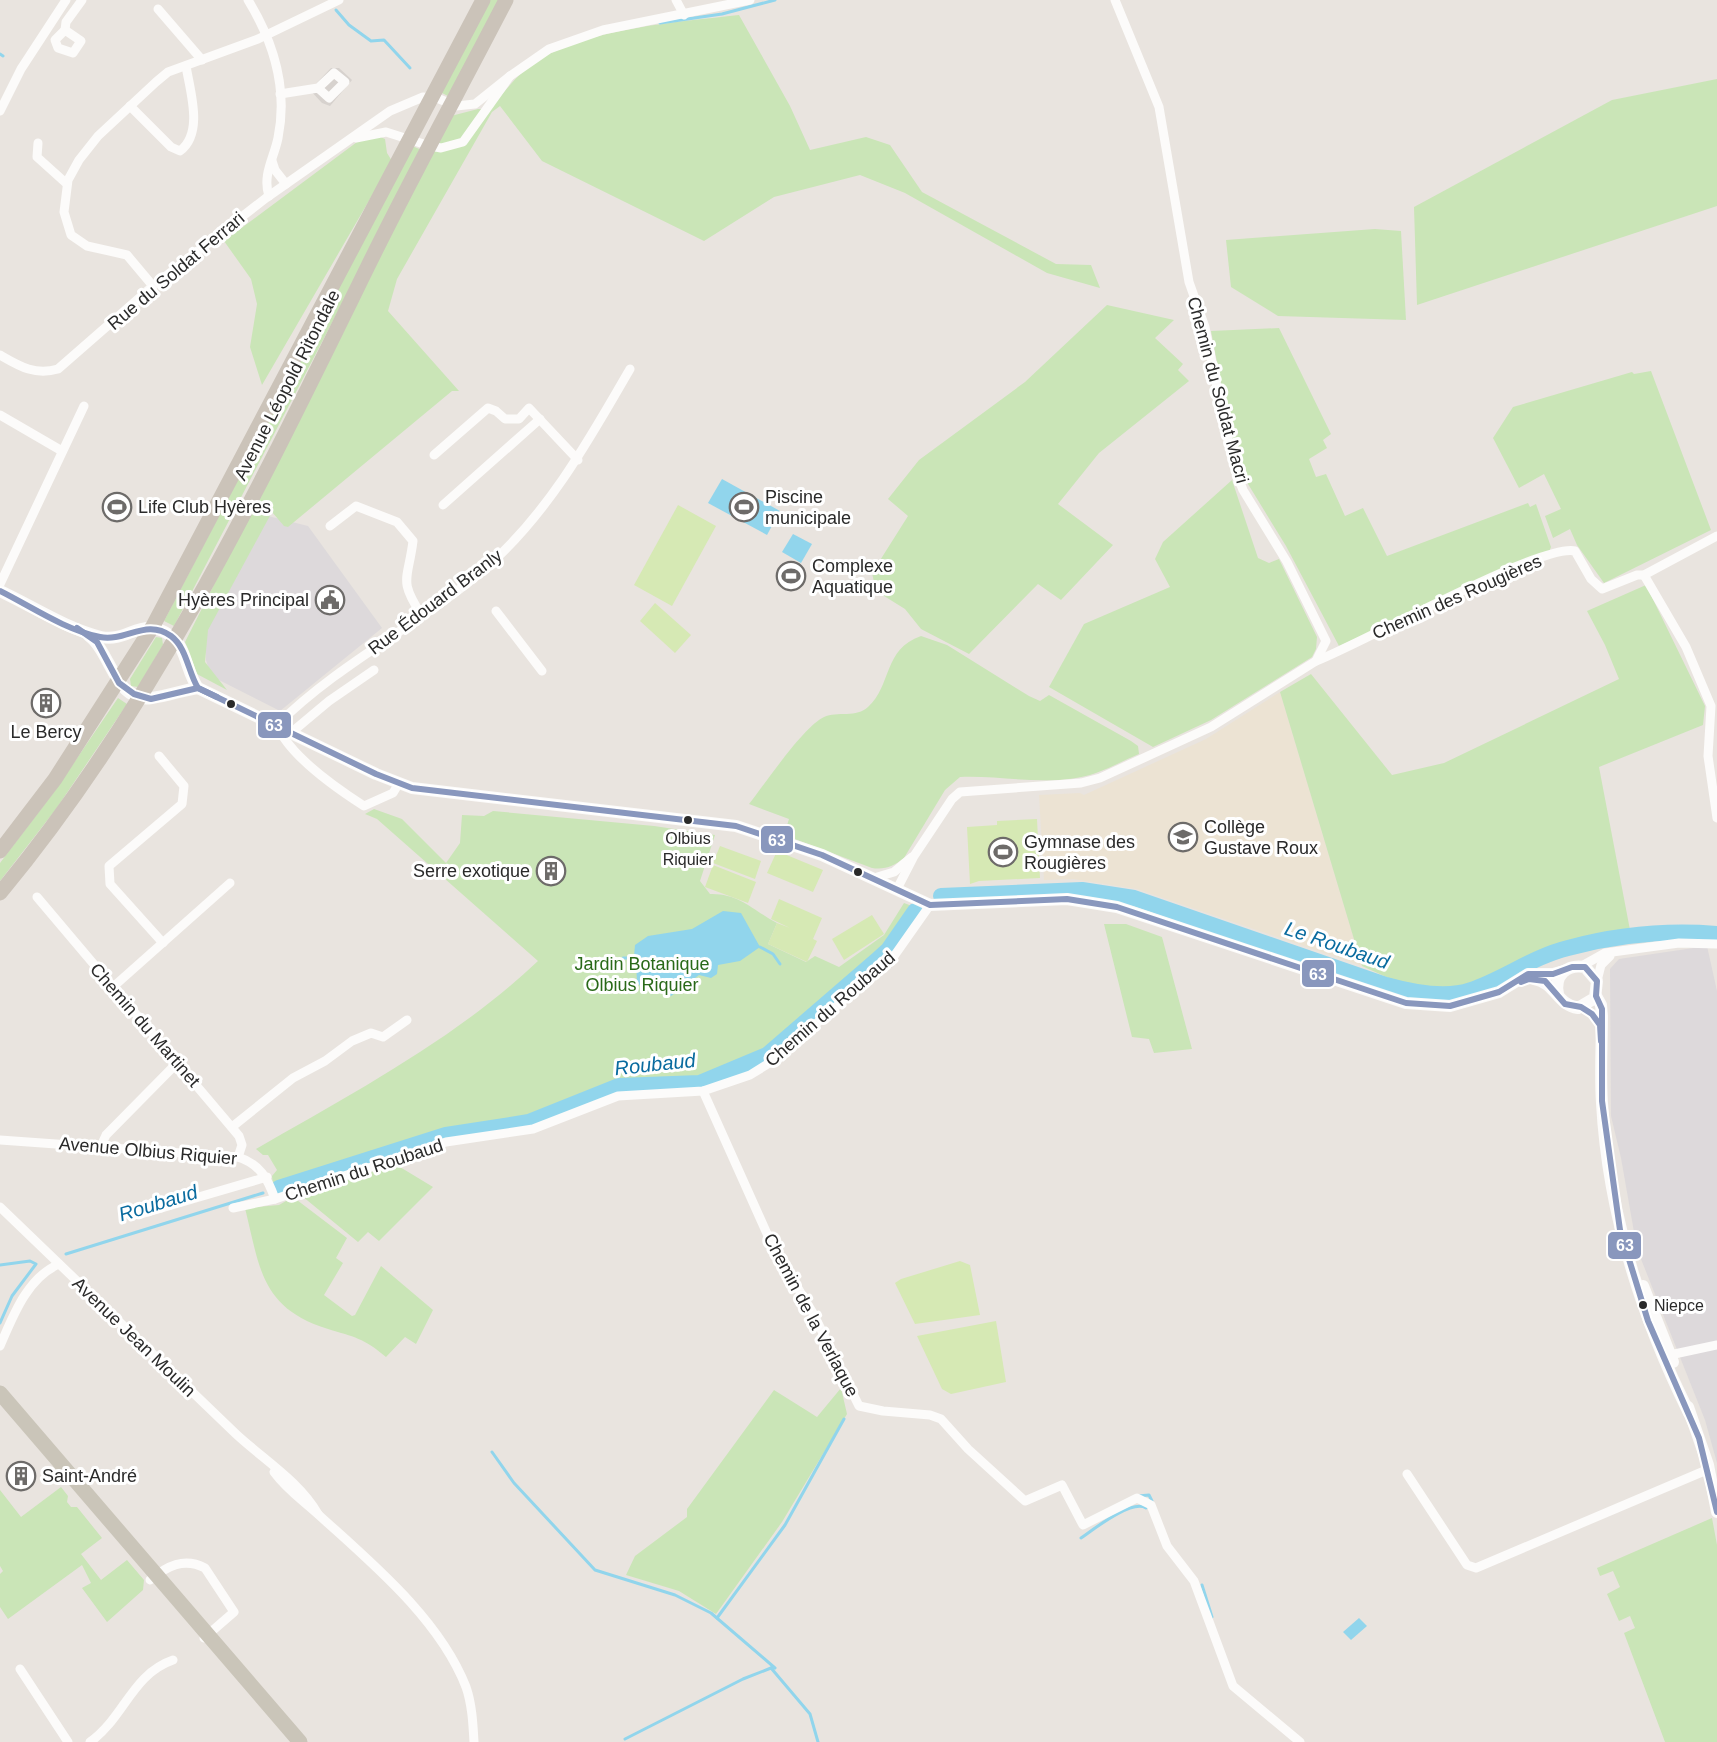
<svg xmlns="http://www.w3.org/2000/svg" width="1717" height="1742" viewBox="0 0 1717 1742" font-family="Helvetica,sans-serif">
	<style>
		.industrial { fill: #ddd9db }
		.education { fill: #ece3d3 }
		.green { fill: #cae5b7 }
		.pitch { fill: #d6e9b4 }
		.plaza { fill: #d7d2ce }
		.water { fill: #91d5ec }
		.lines { fill: none; stroke-linecap: round; stroke-linejoin: round }
		.stream { stroke: #91d5ec; stroke-width: 3 }
		.river { stroke: #91d5ec; stroke-width: 16 }
		.minor { stroke: #fcfbfa; stroke-width: 9 }
		.tertiary { stroke: #fcfbfa; stroke-width: 12 }
		.primary { stroke: #cac5b9; stroke-width: 15 }
		.trunk { stroke: #cbc3b9; stroke-width: 15 }
		.bus-1-casing { stroke: #fff; stroke-width: 10 }
		.bus-1 { stroke: #8997bd; stroke-width: 6 }
		.bus-dot { fill: #2a2a2a; stroke: #fff; stroke-width: 2 }
		.labels { text-anchor: middle; stroke-width: 6; stroke-linejoin: round; paint-order: stroke }
		.bus-label { font-size: 16px; fill: #2a2a2a; stroke: #fff }
		.street-label { font-size: 18px; fill: #2a2a2a; stroke: #fff }
		.poi-label { font-size: 18px; fill: #2a2a2a; stroke: #fff; text-anchor: start }
		.park-label { font-size: 18px; fill: #296918; stroke: #fff }
		.water-label { font-size: 20px; font-style: italic; fill: #096b9f; stroke: #fff }
		.line-badge { stroke: #fff; stroke-width: 2 }
		.badge-label { font-size: 16px; text-anchor: middle; font-weight: bold; fill: #fff }
	</style>
	<rect width="100%" height="100%" fill="#e9e4df"/>
	<g class="industrial">
		<path d="M268,516l40,10 74,102 -102,83 -69,-35 -5,-16v-29z"/>
		<path d="M1707,946l10,45v472l-12,-43 -68,-171 -16,-91 -10,-42 -1,-147 9,-10z"/>
	</g>
	<path class="education" d="M1280,692l82,274 -225,-77 -64,-10 -29,1 -5,-85 41,-2 4,2 122,-56z"/>
	<g class="green">
		<path d="M487,0h14l-51,97 -10,-5z"/>
		<path d="M739,15l51,91 20,44 56,-13 24,8 32,47 134,72 35,1 9,23 -53,-15 -142,-80 -45,-18 -86,22 -70,44 -162,-80 -42,-55 -8,6 -95,167 -9,32 71,80h-7l-164,136 -4,-1 -12,-14 -64,118 -3,32 22,28 -32,-17 -10,-31 266,-526 27,-7h12c14,-17 29,-37 48,-49 54,-32 139,-38 201,-45z"/>
		<path d="M1717,79v127l-300,99 -3,-98 198,-107z"/>
		<path d="M376,135l9,4 2,14 5,8 -130,224 -12,-38 7,-43 -6,-25 -27,-38 133,-99z"/>
		<path d="M412,146l10,4 -248,476 -10,-5z"/>
		<path d="M1375,229l26,2 5,89 -128,-4 -47,-29 -5,-47z"/>
		<path d="M1107,305l67,15 -19,18 28,26 -5,6 11,11 -90,72 -41,51 55,41 -52,55 -23,-16 -69,70 -48,-25 -16,-20 -29,-18 -4,-18 36,-57 -20,-17 31,-39 106,-78z"/>
		<path d="M1279,328l52,106 -8,6 4,8 -18,11 7,18 10,-3 19,42 18,-8 24,48 141,-53 2,4 6,-3 15,43 -2,5 -210,94 -53,-100 -38,-62 -18,-45 8,-4 -2,-5h-6l-19,-99z"/>
		<path d="M1651,371l60,159 -107,53 -27,-38 -7,-16 -17,9 -8,-22 16,-7 -17,-35 -25,14 -26,-50 20,-31 119,-35 2,2z"/>
		<path d="M1232,480l26,78 11,5 10,-4 38,78 -1,12 -4,8 -101,63 -58,27 -104,-60 35,-63 86,-37 -15,-28 8,-17z"/>
		<path d="M1646,585l59,121 -2,19 -104,42 31,163 -69,14 -87,41 -20,3 -50,-3 -42,-19 -82,-274 31,-18 81,101 52,-12 175,-84 -14,-34 -18,-34z"/>
		<path d="M921,636l26,9 82,51 11,5 9,-6 82,46 7,5 1,8c-14,6 -29,14 -43,19 -43,15 -92,2 -136,4l-15,13 -41,68c-10,8 -19,12 -32,10l-88,-33 5,-16 -40,-15c16,-20 54,-77 75,-87 13,-6 33,1 44,-10 24,-22 15,-58 53,-71z"/>
		<path d="M156,637l6,1 1,7 -25,42 -7,-1 -1,-7z"/>
		<path d="M118,698l9,6 -71,105 -56,72v-18l54,-71z"/>
		<path d="M374,809l28,10 44,44 14,-20 2,-28 22,1 9,-5 161,15 61,9 -15,46 10,13c29,-1 44,17 67,29l-9,21 38,18 9,-6 24,11 45,-32 20,-32 8,3 -34,46 -119,101 -59,23 -76,5 -19,4 -77,31 -85,13 -170,56 -1,-9 5,-6 -9,-15h-5l-7,-6c97,-56 201,-111 282,-188l-161,-142 -12,-5z"/>
		<path d="M1104,924h22l36,13 30,112 -38,4 -5,-14 -17,-2z"/>
		<path d="M395,1164l38,23 -54,54 -11,-9 -10,10 -56,-46z"/>
		<path d="M293,1197l54,41 -11,20 7,5 -19,32 28,21 3,-1 26,-49 52,44 -17,34 -11,-7 -19,20c-22,-19 -32,-20 -58,-28 -67,-21 -68,-60 -83,-121l34,-3z"/>
		<path d="M841,1388l6,26 -65,108 -66,92 -37,-23 -53,-16 9,-19 52,-39v-8l87,-119 43,27z"/>
		<path d="M61,1487l7,9 -1,6 4,5h6l25,31 -21,16 20,26 26,-20 17,20 -1,10 -36,32 -25,-34 9,-5 -9,-18 -74,54 -8,-12v-33l3,-3 -3,-5v-76l21,27z"/>
		<path d="M1712,1518l5,27v197h-52l-41,-109 11,-5 -5,-12 -11,5 -12,-27 13,-7 -7,-16 -13,5 -3,-8z"/>
	</g>
	<g class="pitch">
		<path d="M678,505l38,21 -44,80 -38,-21z"/>
		<path d="M655,603l36,32 -16,18 -35,-32z"/>
		<path d="M1037,819l3,59 -61,3 -9,3 -3,-57 30,-2v-4z"/>
		<path d="M720,846l41,15 -6,18 -42,-16z"/>
		<path d="M777,851l46,19 -10,22 -46,-19z"/>
		<path d="M713,865l43,17 -8,21 -43,-16z"/>
		<path d="M779,899l43,19 -9,21 4,2 -10,21 -39,-18 9,-21 13,5 -19,-9z"/>
		<path d="M872,915l12,19 -40,26 -12,-21z"/>
		<path d="M960,1261l10,4 10,50 -65,9 -20,-41 6,-4z"/>
		<path d="M996,1321l10,61 -55,12 -9,-5 -25,-53z"/>
	</g>
	<path class="plaza" d="M331,68h8l13,12 -22,26 -8,-3 -12,-13z"/>
	<g class="water">
		<path d="M722,479l58,32 -13,24 -59,-32z"/>
		<path d="M793,534l19,10 -11,19 -19,-11z"/>
		<path d="M723,911l18,2 19,34 -20,14 -22,4 -1,9 -6,4 -12,-3 -28,21 -30,-9 -4,-5 -1,-21 -5,-2v-3h3l1,-11 13,-9 44,-7z"/>
		<path d="M1359,1618l8,8 -16,14 -8,-8z"/>
	</g>
	<g class="lines">
		<g class="stream">
			<path d="M336,10l13,15 22,16 13,-1 26,28"/>
			<path d="M660,23l62,-9 53,-14"/>
			<path d="M0,54l3,2"/>
			<path d="M760,947l13,7 7,10"/>
			<path d="M623,958h8"/>
			<path d="M66,1254l197,-61"/>
			<path d="M0,1265l30,-4 6,3 -24,32 -12,27"/>
			<path d="M492,1452l22,31 81,87 80,25 36,18 64,55h-4l39,46 8,28"/>
			<path d="M1138,1496l11,-1 3,6"/>
			<path d="M1081,1538c13,-9 51,-39 65,-30"/>
			<path d="M1202,1585l10,32"/>
			<path d="M717,1618l68,-93 59,-106"/>
			<path d="M625,1739l118,-60 28,-11"/>
		</g>
		<g class="river">
			<path d="M941,896l141,-6 52,8 252,87c25,7 60,14 85,5 33,-11 61,-33 97,-42 48,-13 100,-18 149,-14"/>
			<path d="M279,1188l167,-53 83,-13 90,-36 81,-3 67,-28 111,-96 10,-9 27,-39"/>
		</g>
		<g class="minor">
			<path d="M248,0c25,41 40,89 30,138 -4,20 -16,37 -9,58"/>
			<path d="M676,0l8,15"/>
			<path d="M158,9l44,51"/>
			<path d="M65,30l16,11 -8,12 -15,-5 -3,-8z"/>
			<path d="M65,30l1,-8 16,-22"/>
			<path d="M280,94l38,-6 11,10 16,-16 -11,-9 -16,15"/>
			<path d="M130,106l41,41 9,4c24,-18 10,-60 6,-85"/>
			<path d="M0,111l21,-42 45,-69"/>
			<path d="M356,138l30,-6 44,14 11,2 22,-6 47,-66 39,-27 54,-19 147,-30"/>
			<path d="M38,143l-1,14 30,27"/>
			<path d="M272,161l3,9 11,14"/>
			<path d="M153,286l-26,-31 -40,-9 -16,-11 -7,-23 4,-32 11,-20 19,-24 58,-54 12,-10 90,-33 81,-39"/>
			<path d="M0,355c19,11 35,21 58,14l95,-83 113,-88 124,-87 33,-14 14,1 19,8 19,-2 35,-28"/>
			<path d="M0,415l62,36"/>
			<path d="M434,455l54,-47 8,3 9,8h14l10,-11 49,52"/>
			<path d="M443,505l97,-86"/>
			<path d="M330,526l26,-20 41,16 16,19c-5,40 -15,38 9,75"/>
			<path d="M1644,575l42,72 25,59 -3,50 9,62"/>
			<path d="M0,584l84,-178"/>
			<path d="M496,611l46,60"/>
			<path d="M1316,661c45,-17 225,-118 259,-110l16,28 11,10 35,-14h7l73,-39"/>
			<path d="M292,732l37,-31 45,-31"/>
			<path d="M159,756l25,30 -2,18 -73,62 1,18 53,59"/>
			<path d="M399,783l-6,10 -29,13c-28,-18 -75,-51 -87,-81 62,-62 144,-101 210,-158 62,-55 102,-127 143,-198"/>
			<path d="M874,878l20,-6 18,-15"/>
			<path d="M897,889l17,-33 38,-57 8,-7 121,-9 19,-5 111,-51 105,-66 10,-20 -39,-79 -44,-72 -7,-18 -10,-39 -21,-106 -16,-45 -30,-175 -44,-107"/>
			<path d="M37,897l202,239 3,9 -4,12"/>
			<path d="M1580,967l25,-14 74,-10 38,1"/>
			<path d="M1597,981l4,-16 9,-9"/>
			<path d="M113,987l117,-104"/>
			<path d="M703,1091l70,156 40,66 46,93 24,5 47,4 11,4 27,30 57,52 37,-16 21,40 54,-27 14,7 16,41 27,35 39,105 67,56"/>
			<path d="M232,1127l61,-49 32,-17 27,-20 19,-8 12,4 24,-17"/>
			<path d="M0,1140l238,17c22,7 30,22 37,42"/>
			<path d="M101,1146l5,-11 72,-73"/>
			<path d="M0,1207l236,227c28,26 63,47 82,80"/>
			<path d="M233,1208l42,-9 171,-57 87,-13 85,-33 85,-5 47,-16 21,-13 121,-103 38,-54"/>
			<path d="M141,1214l126,-37"/>
			<path d="M0,1346c13,-30 27,-68 59,-82"/>
			<path d="M1665,1356l52,-11"/>
			<path d="M274,1472c14,19 30,29 47,45 52,47 119,103 145,170 6,17 7,37 8,55"/>
			<path d="M1407,1474l60,91 9,3 233,-99"/>
			<path d="M150,1580c17,-14 34,-23 55,-12l29,44 -30,26"/>
			<path d="M20,1669l48,73"/>
			<path d="M90,1742c34,-24 42,-68 83,-82"/>
		</g>
		<g class="tertiary">
			<path d="M0,591c32,15 67,38 101,46 28,6 41,-23 70,-1 16,12 15,36 27,52l178,86 36,14 324,38 86,29 108,50 137,-6 50,8 289,96 44,3 49,-14 29,-18h25l11,-3"/>
			<path d="M89,636c23,17 26,68 63,62 16,-2 31,-8 46,-10"/>
			<path d="M1534,979c21,3 23,26 44,29l17,-10 2,-17 -12,-14c-18,-3 -31,8 -27,27"/>
			<path d="M1596,996l5,9 1,11c0,29 -2,58 0,87 6,109 39,213 87,310"/>
			<path d="M1643,1286l30,76"/>
			<path d="M1688,1407l20,58 9,47"/>
		</g>
		<path class="primary" d="M0,1393l300,349"/>
		<g class="trunk">
			<path d="M0,851l55,-72 98,-153 330,-626"/>
			<path d="M0,893c156,-188 261,-409 368,-627 44,-90 92,-177 138,-266"/>
		</g>
		<g class="bus-1-casing">
			<g id="bus-1">
				<path d="M0,591c32,16 65,39 100,46 26,5 46,-19 71,-1 16,12 17,36 27,52l178,86 36,14 324,38 86,29 108,50 137,-6 50,8 289,96 44,3 49,-14 29,-18h25l19,-7h13l12,14 -1,15 6,13v92l18,129 28,91 51,117 18,74"/>
				<path d="M77,628l20,14 22,41 15,11 17,5 47,-11 19,9"/>
				<path d="M1521,982l8,-3 16,2 20,23 16,3 11,7 8,11 1,16"/>
			</g>
		</g>
		<use href="#bus-1" class="bus-1"/>
	</g>
	<defs>
		<g id="stadium-ring" transform="scale(1.5)"><circle r="9.5" fill="#fff" stroke="#6d6b69" stroke-width="1.5"/><path d="M0-5a6.5 5 0 1 0 0 10a6.5 5 0 1 0 0-10ZM-3.5-1.8h7v3.6h-7Z" fill="#6d6b69"/></g>
		<g id="civic-ring" transform="scale(1.5)"><circle r="9.5" fill="#fff" stroke="#6d6b69" stroke-width="1.5"/><path d="M-.6-6.5H3V-4.5H.6V-3L4-1V1h2V6H-6V1h2V-1L-.6-3ZM-1.2 2.5V6h2.4V2.5Z" fill="#6d6b69"/></g>
		<g id="building-ring" transform="scale(1.5)"><circle r="9.5" fill="#fff" stroke="#6d6b69" stroke-width="1.5"/><path d="M-4-6H4V6H1V3H-1V6H-4ZM-2.5-4.3h1.7v1.8h-1.7ZM.8-4.3h1.7v1.8H.8ZM-2.5-1h1.7V.8h-1.7ZM.8-1h1.7V.8H.8Z" fill="#6d6b69"/></g>
		<g id="school-ring" transform="scale(1.5)"><circle r="9.5" fill="#fff" stroke="#6d6b69" stroke-width="1.5"/><path d="M0-5L7-2L0 1L-7-2ZM-4 1L0 2.5L4 1V4Q0 6-4 4Z" fill="#6d6b69"/></g>
	</defs>
	<g fill-rule="evenodd">
		<use href="#stadium-ring" x="117" y="507"/>
		<use href="#stadium-ring" x="744" y="507"/>
		<use href="#stadium-ring" x="791" y="576"/>
		<use href="#civic-ring" x="330" y="600"/>
		<use href="#building-ring" x="46" y="703"/>
		<use href="#school-ring" x="1183" y="837"/>
		<use href="#stadium-ring" x="1003" y="852"/>
		<use href="#building-ring" x="551" y="871"/>
		<use href="#building-ring" x="21" y="1476"/>
	</g>
	<g class="bus-dot">
		<circle cx="231" cy="704" r="5"/>
		<circle cx="688" cy="820" r="5"/>
		<circle cx="858" cy="872" r="5"/>
		<circle cx="1643" cy="1305" r="5"/>
	</g>
	<g class="labels">
		<g class="bus-label">
			<text x="688" y="844">Olbius<tspan x="688" dy="21">Riquier</tspan></text>
			<text x="1654" y="1311" text-anchor="start">Niepce</text>
		</g>
		<g class="street-label">
			<text transform="translate(176 271) rotate(-40)" y="6">Rue du Soldat Ferrari</text>
			<text transform="translate(287 385) rotate(-63)" y="6">Avenue Léopold Ritondale</text>
			<text transform="translate(1218 390) rotate(75)" y="6">Chemin du Soldat Macri</text>
			<text transform="translate(1457 597) rotate(-24)" y="6">Chemin des Rougières</text>
			<text transform="translate(435 602) rotate(-37)" y="6">Rue Édouard Branly</text>
			<text transform="translate(830 1009) rotate(-41)" y="6">Chemin du Roubaud</text>
			<text transform="translate(145 1025) rotate(49)" y="6">Chemin du Martinet</text>
			<text transform="translate(148 1151) rotate(5)" y="6">Avenue Olbius Riquier</text>
			<text transform="translate(364 1170) rotate(-18)" y="6">Chemin du Roubaud</text>
			<text transform="translate(811 1315) rotate(62)" y="6">Chemin de la Verlaque</text>
			<text transform="translate(134 1337) rotate(44)" y="6">Avenue Jean Moulin</text>
		</g>
		<g class="poi-label">
			<text x="765" y="503">Piscine<tspan x="765" dy="21">municipale</tspan></text>
			<text x="138" y="513">Life Club Hyères</text>
			<text x="812" y="572">Complexe<tspan x="812" dy="21">Aquatique</tspan></text>
			<text x="309" y="606" text-anchor="end">Hyères Principal</text>
			<text x="46" y="738" text-anchor="middle">Le Bercy</text>
			<text x="1204" y="833">Collège<tspan x="1204" dy="21">Gustave Roux</tspan></text>
			<text x="1024" y="848">Gymnase des<tspan x="1024" dy="21">Rougières</tspan></text>
			<text x="530" y="877" text-anchor="end">Serre exotique</text>
			<text x="42" y="1482">Saint-André</text>
		</g>
		<g class="park-label">
			<text x="642" y="970">Jardin Botanique<tspan x="642" dy="21">Olbius Riquier</tspan></text>
		</g>
		<g class="water-label">
			<text transform="translate(1337 945) rotate(19)" y="7">Le Roubaud</text>
			<text transform="translate(655 1064) rotate(-6)" y="7">Roubaud</text>
			<text transform="translate(158 1203) rotate(-17)" y="7">Roubaud</text>
		</g>
	</g>
	<g class="line-badge">
		<rect x="257" y="711" width="35" height="28" rx="6" fill="#8997bd"/>
		<rect x="760" y="825" width="34" height="29" rx="6" fill="#8997bd"/>
		<rect x="1301" y="959" width="34" height="29" rx="6" fill="#8997bd"/>
		<rect x="1607" y="1231" width="35" height="29" rx="6" fill="#8997bd"/>
	</g>
	<g class="badge-label">
		<text x="274" y="731">63</text>
		<text x="777" y="846">63</text>
		<text x="1318" y="980">63</text>
		<text x="1625" y="1251">63</text>
	</g>
</svg>
